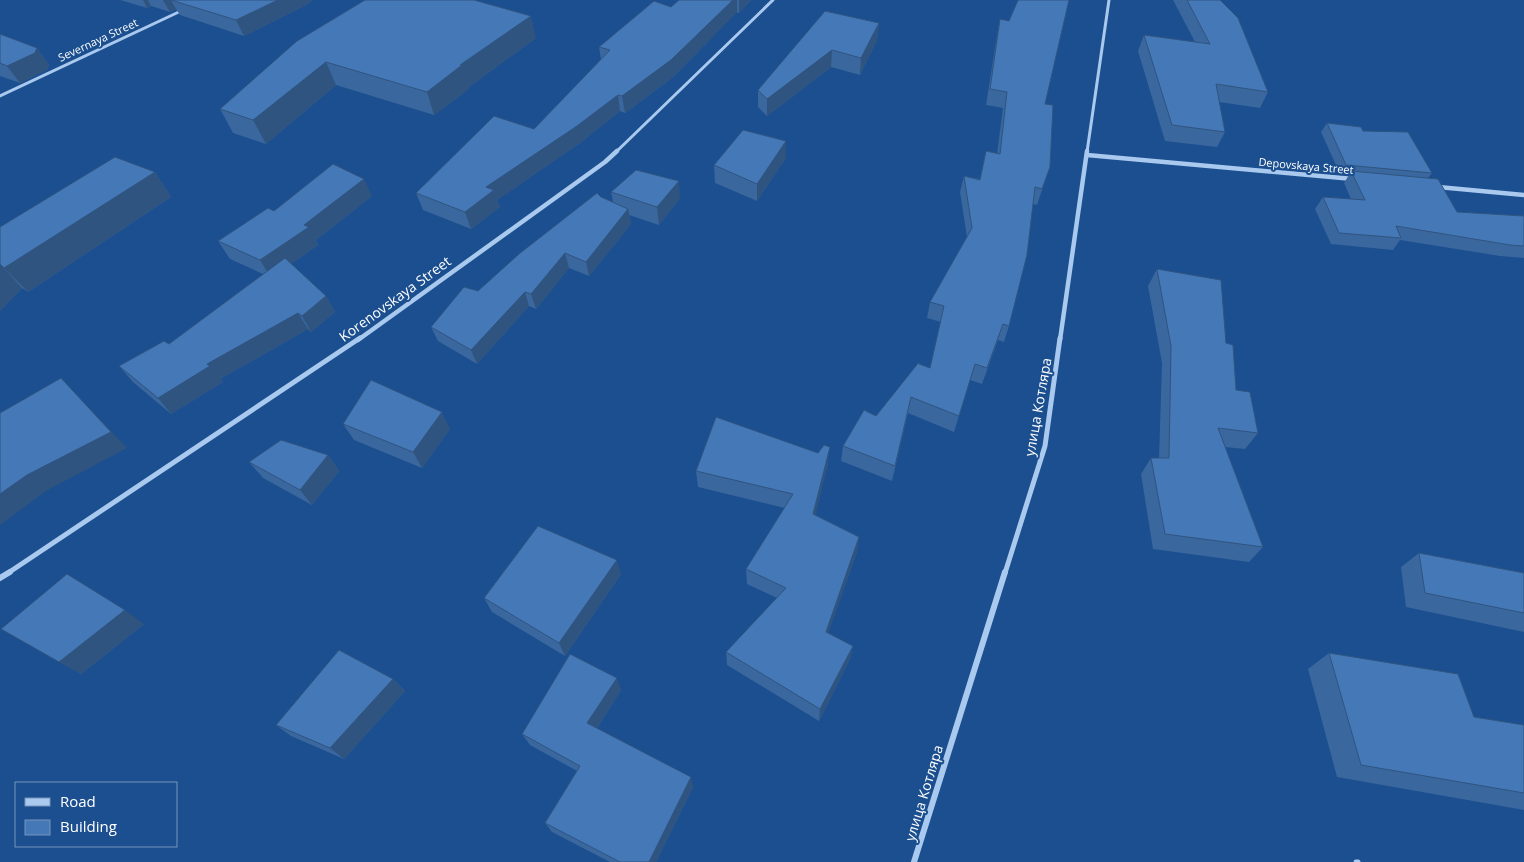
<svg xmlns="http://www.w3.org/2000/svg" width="1524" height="862" viewBox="0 0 1524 862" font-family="'Open Sans',sans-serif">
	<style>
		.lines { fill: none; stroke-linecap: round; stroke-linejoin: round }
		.service { stroke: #a9c9ee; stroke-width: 5 }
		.minor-far3 { stroke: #a9c9ee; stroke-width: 3 }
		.minor-far2 { stroke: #a9c9ee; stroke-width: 4.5 }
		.minor-far1 { stroke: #a9c9ee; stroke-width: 5 }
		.minor { stroke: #a9c9ee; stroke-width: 6 }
		.wall { fill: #3a679d }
		.shaded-wall { fill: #305480 }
		.building { fill: #4478b7; stroke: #305480 }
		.labels { text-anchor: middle; stroke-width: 4; stroke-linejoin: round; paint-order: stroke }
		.far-street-label { font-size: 11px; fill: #fff; stroke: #1b4f8f }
		.street-label { font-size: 14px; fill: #fff; stroke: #1b4f8f }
	</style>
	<rect width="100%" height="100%" fill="#1b4f8f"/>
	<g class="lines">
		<path class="service" d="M1356,862h2"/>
		<g class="minor-far3">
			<path d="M0,96l183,-86"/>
			<path d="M616,152l157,-152"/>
			<path d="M1087,152l22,-152"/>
		</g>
		<g class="minor-far2">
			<path d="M1087,155l266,24"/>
			<path d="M1438,187l86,8"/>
			<path d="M358,340l247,-178 12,-11"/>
			<path d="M1060,340l27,-189"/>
		</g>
		<g class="minor-far1">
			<path d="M8,573l352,-235"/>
			<path d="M1005,573l40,-127 15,-108"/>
		</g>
		<g class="minor">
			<path d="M0,578l10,-6"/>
			<path d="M914,862l91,-290"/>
		</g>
	</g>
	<g class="wall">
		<path d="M120,0h192l-4,4 -64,32 -64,-21 -4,-6 -6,3 -19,-6 -4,2z"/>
		<path d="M679,0h72l-12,13 -2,-1 -64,65 -48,36 -5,-2 -40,32 -83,57 3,7 -29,22 -48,-19 -7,-17 118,-64 67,-69 -2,-13 72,-40z"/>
		<path d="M1173,0h47l48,92 -8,16 -41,-6 6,30 -8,15 -52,-6 -27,-90 6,-16 51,7z"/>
		<path d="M1000,19l45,85 -1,80 -7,21 -4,-1 -24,122 -5,16 -6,-2 -16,44 -12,-4 -16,52 -46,-19 -16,68 -51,-20 2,-15 33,-30 43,-52 11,4 11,-46 -14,-4 3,-16 37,-65 -7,-45 4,-16 16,3 6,-28 11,3 6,-46 -17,-3 11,-70z"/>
		<path d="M879,23l-2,17 -17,35 -29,-8 -64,49 -9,-9v-17z"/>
		<path d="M0,34l37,14 12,17 -2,5 -27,13 -20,-7z"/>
		<path d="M536,38l-67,49v2l-35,26 -98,-30 -70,59 -33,-11 -13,-24 77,-68z"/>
		<path d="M1327,123l36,8 69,42 -4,5 29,34 67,4v42l-24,-2 -100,-16 -7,10 -62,-6 -16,-35 8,-12 28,2 -7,-16 5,-8 -9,-1 -19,-42z"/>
		<path d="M786,141v17l-29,43 -42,-18 -1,-18z"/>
		<path d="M155,172l16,25 -143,95 -6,-4 -22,23v-84z"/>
		<path d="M611,192l69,6 -21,27 -30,-10 2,9 -42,52 -20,-8 -33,41 -7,-3 -52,58 -39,-23 -7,-14 170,-130 12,5z"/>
		<path d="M372,196l-56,44 2,5 -27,19 35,32 9,16 -24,20 -3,-3 -88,50 3,3 -52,32 -38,-32 -14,-16 50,-22 94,-70 -33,-15 -12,-18 56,-30z"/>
		<path d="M1157,269l69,74 10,47 22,43 -13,16 -20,-2 38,100 -14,15 -96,-13 -12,-75 10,-16h8l3,-95 -14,-77z"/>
		<path d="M343,424l107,5 -28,39 -68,-28z"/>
		<path d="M328,455l11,16 -27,34 -49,-27 -14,-16z"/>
		<path d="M828,463l-13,52 44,22 -2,15 -29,81 25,13 -3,13 -31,62 -92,-56 -1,-13 51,-54 -30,-14 -1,-15 39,-61 -87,-21 -2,-16z"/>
		<path d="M1419,553l105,20v59l-118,-25 -5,-40z"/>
		<path d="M621,574l-56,82 -73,-44 -8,-14z"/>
		<path d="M144,624l-63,50 -80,-45z"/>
		<path d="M1329,653l145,64 50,8v85l-187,-33 -29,-108z"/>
		<path d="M393,679l12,12 -61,68 -53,-23 -15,-11z"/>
		<path d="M621,690l-24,38 96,59 -37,75h-46l-58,-30 -7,-9 32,-52 -47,-26 -8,-11z"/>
	</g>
	<g class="shaded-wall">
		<path d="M143,0h5l3,6 -4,2z"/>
		<path d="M163,0h8l5,9 -6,3z"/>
		<path d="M278,0h34l-4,4 -64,32 -8,-16z"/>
		<path d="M733,0h4v12l-64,65 -48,36 -3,-17z"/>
		<path d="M739,0h12l-12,13z"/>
		<path d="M531,16l5,22 -67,49v2l-35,26 -7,-23 33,-27z"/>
		<path d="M879,23l-2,17 -17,35 1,-17z"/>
		<path d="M37,48l12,17 -2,5 -27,13 -13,-17z"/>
		<path d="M832,50l-1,17 -64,49v-17z"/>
		<path d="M326,62l10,23 -70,59 -13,-24z"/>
		<path d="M618,95l2,16 -40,32 -83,57 3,7 -29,22 -6,-17 21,-25z"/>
		<path d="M786,141v17l-29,43v-17z"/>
		<path d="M155,172l16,25 -143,95 -24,-24z"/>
		<path d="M364,179l8,17 -56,44 2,5 -47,33 -11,-18 44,-35z"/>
		<path d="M679,181l1,17 -21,27 -2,-18z"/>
		<path d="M628,209l3,15 -42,52 -3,-14z"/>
		<path d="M565,253l4,15 -33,41 -5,-15z"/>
		<path d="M0,264l22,24 -22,23z"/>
		<path d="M525,292l4,14 -52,58 -6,-14z"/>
		<path d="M326,296l9,16 -24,20 -9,-16z"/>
		<path d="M298,313l10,16 -88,50 3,3 -52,32 -13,-16 49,-34z"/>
		<path d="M61,378l16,17 50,53 -81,43 -46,34v-31l27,-19z"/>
		<path d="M442,412l8,17 -28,39 -9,-16z"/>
		<path d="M830,447l-2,16 -16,67 1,-16z"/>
		<path d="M328,455l11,16 -27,34 -12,-15z"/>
		<path d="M859,537l-2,15 -33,93 2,-13z"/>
		<path d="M617,560l4,14 -56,82 -6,-13z"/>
		<path d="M125,610l19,14 -63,50 -22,-12z"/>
		<path d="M853,646l-3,13 -31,62 1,-12z"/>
		<path d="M617,678l4,12 -28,44 -6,-11z"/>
		<path d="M393,679l12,12 -61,68 -14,-11z"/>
		<path d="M691,777l2,10 -37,75h-7z"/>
	</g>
	<g class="building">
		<path d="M171,0h107l-42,20z"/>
		<path d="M365,0h109l57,16 -71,49h2l-35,27 -101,-30 -73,58 -33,-11 77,-68z"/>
		<path d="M679,0h54l-62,60 -49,36 -4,-1 -41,31 -91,61 8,3 -29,22 -49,-19 78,-77 40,13 76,-79 -11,-3 55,-46 17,6z"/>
		<path d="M1018,0h51l-24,104 8,1 -3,62 -8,22 -7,-2 -8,68 -18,71 -6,-2 -16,44 -12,-4 -16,52 -48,-19 -16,69 -52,-20 21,-36 12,6 43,-54v2l11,4 14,-62 -14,-4 42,-74 -8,-52 16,4 6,-29 14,3 7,-62 -17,-3 10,-70 9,2z"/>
		<path d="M1187,0h33l18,18 30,74 -52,-8 9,48 -53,-7 -28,-90 66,9z"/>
		<path d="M825,11l54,12 -18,35 -29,-8 -65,49 -9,-9z"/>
		<path d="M0,34l37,14 -2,5 -28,13 -7,-3z"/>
		<path d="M1327,123l34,4 2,4 45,1 24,41 -86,-8z"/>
		<path d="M743,130l43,11 -29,43 -43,-19z"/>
		<path d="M115,157l40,15 -151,96 -4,-4v-37z"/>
		<path d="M333,164l31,15 -60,46 5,2 -49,33 -42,-19 50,-33 6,3z"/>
		<path d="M636,170l43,11 -22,26 -46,-15z"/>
		<path d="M1351,171l87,8 19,33 67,4v30l-14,-1 -114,-19 5,12 -62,-5 -16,-36 42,3z"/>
		<path d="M597,193l4,4 27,12 -42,53 -21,-9 -34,41 -6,-2 -54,58 -40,-23 33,-40 14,4 41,-37z"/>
		<path d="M285,258l41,38 -24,20 -4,-3 -91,51 3,2 -52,32 -39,-32 45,-25 5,3z"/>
		<path d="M1157,269l64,11 5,63 7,2 3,45 14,2 8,41 -40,-5 45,119 -98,-13 -14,-76h18l2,-112z"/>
		<path d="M61,378l50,54 -84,43 -27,19v-81z"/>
		<path d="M371,380l71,32 -29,40 -70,-28z"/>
		<path d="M716,417l102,36 6,-8 6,2 -17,67 46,23 -33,95 27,14 -33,63 -94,-57 60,-64 -40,-19 47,-75 -97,-23z"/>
		<path d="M281,440l47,15 -28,35 -51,-28z"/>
		<path d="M538,526l79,34 -58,83 -75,-45z"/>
		<path d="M1419,553l105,20v40l-99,-20z"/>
		<path d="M67,574l58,36 -66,52 -58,-33z"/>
		<path d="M339,650l54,29 -63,69 -54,-23z"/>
		<path d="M1329,653l129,21 16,43 50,8v68l-163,-28z"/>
		<path d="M570,654l47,24 -30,45 104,54 -42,85h-29l-75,-39 35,-57 -58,-32z"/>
	</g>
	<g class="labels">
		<g class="far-street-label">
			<text transform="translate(98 40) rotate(-25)" y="4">Severnaya Street</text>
			<text transform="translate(1306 166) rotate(5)" y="4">Depovskaya Street</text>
		</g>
		<g class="street-label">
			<text transform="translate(395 299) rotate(-36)" y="5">Korenovskaya Street</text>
			<text transform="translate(1038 407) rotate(-80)" y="5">улица Котляра</text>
			<text transform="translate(924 793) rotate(-73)" y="5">улица Котляра</text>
		</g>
	</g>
	<rect x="15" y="782" width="162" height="65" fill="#1b4f8f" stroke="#7695bc"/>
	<rect x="25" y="798" width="25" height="8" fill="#a9c9ee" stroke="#7695bc"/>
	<text x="60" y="807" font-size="15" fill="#ffffff">Road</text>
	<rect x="25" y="820" width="25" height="15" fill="#4478b7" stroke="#7695bc"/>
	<text x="60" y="832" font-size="15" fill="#ffffff">Building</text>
</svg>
